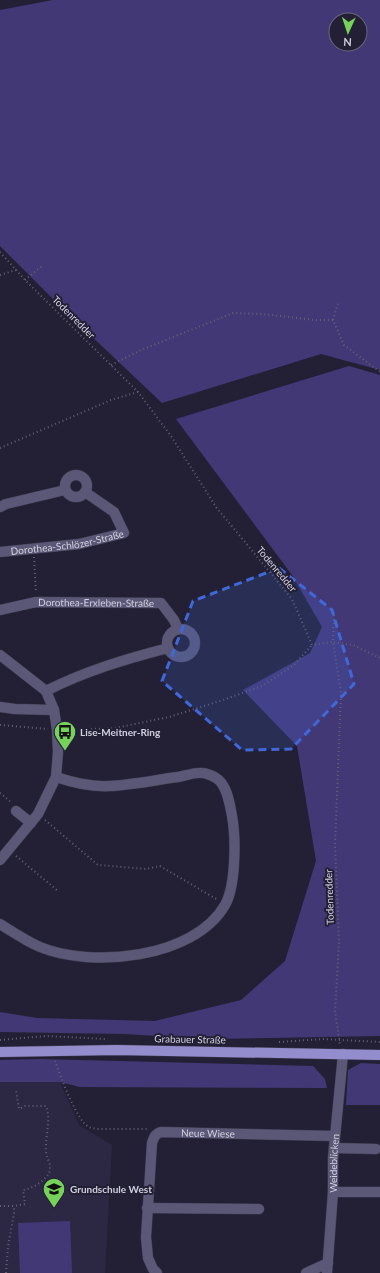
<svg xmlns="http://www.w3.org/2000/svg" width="380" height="1273" viewBox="0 0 380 1273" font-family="Lato,sans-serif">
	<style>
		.built { fill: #2c2843 }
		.green { fill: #433876; fill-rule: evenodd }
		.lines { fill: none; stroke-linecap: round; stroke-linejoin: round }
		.minor-casing { stroke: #3f3c50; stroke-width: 11 }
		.major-casing { stroke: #3f3c50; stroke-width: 11 }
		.path { stroke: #636174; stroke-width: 2; stroke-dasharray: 1 3; stroke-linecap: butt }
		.minor { stroke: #5b5877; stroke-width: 10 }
		.major { stroke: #938ccd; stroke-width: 10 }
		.marked { fill: #4168d9; fill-opacity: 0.2; stroke: #4168d9; stroke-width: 3; stroke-dasharray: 8 5; stroke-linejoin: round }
		.labels { text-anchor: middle; stroke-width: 4; stroke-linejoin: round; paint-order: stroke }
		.street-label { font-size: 10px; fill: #d0cfde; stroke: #232035 }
		.poi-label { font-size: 10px; font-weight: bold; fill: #d0cfde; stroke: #232035; text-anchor: start }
	</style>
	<rect width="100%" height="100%" fill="#232035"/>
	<path class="built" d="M0,1082h60l19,43 33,20 -7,128h-105z"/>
	<g class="green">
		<path d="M53,0h327v370l-59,-16 -159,49 -96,-91 -66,-66v-236zM336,20h24v24h-24z"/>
		<path d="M349,366l31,9v661l-170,3 -86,-5 -124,-2v-20l37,6 118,3 86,-21 44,-39 31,-100 -19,-115 -54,-56 67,-37 12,-26 -30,-52 -116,-156z"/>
		<path d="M40,1059l273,7 12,13 2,9 -247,-1 -20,-5h-60v-22z"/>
		<path d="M361,1063l19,1v41h-34l2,-35z"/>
		<path d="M70,1221l2,52h-52l-2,-50z"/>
	</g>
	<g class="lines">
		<g class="minor-casing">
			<g id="minor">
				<circle cx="76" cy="486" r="11"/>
				<path d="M0,507l6,-3 59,-14"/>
				<path id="s1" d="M0,552l79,-8 45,-11 -10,-21 -29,-20"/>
				<path id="s2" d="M0,610l36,-8 125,1 13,17 4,9"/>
				<circle cx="181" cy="643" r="14"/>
				<path d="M0,655l46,36 8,19 3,20 1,22 -2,25 -18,37 -38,46"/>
				<path d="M46,691c39,-20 80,-32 122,-43"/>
				<path d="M0,707l15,2 39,1"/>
				<path d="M16,811l15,12"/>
				<path d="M0,924c13,8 26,17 40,23 51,21 154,12 185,-42 11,-19 11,-67 7,-89 -2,-11 -5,-32 -16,-38 -3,-2 -10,-5 -14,-5 -7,-1 -17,3 -24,4 -23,3 -46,8 -69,9 -16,1 -38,-4 -53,-9"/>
				<path d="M334,1148l42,1"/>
				<path d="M333,1192h47"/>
				<path d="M147,1208l112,1"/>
				<path id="s3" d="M157,1273l-4,-4 -5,-11 -2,-21 6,-94c2,-6 3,-9 9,-11l174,4"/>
				<path d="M306,1273l22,-10"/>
				<path id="s4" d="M327,1273l6,-81v-34l10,-104"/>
			</g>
		</g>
		<g class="major-casing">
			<path id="major" d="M0,1052l117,-2 263,5"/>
		</g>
		<g class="path">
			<path d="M0,252l25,28 113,112 33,44 45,71 76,92 20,46 21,-3 8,51 -6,151 4,98 -4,69 5,34"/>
			<path d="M0,275l16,-5"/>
			<path d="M25,280l17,-14"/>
			<path d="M333,320l5,-17"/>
			<path d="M111,365l30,-15 92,-37 30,1 52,6h18l11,25 36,27"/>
			<path d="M0,448l111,-48 27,-8"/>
			<path d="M34,557l2,36"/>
			<path d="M334,615l-1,27 20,3 27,13"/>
			<path d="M0,725l48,4"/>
			<path d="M67,730l48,-2 54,-11 54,-17 39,-14 32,-21 18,-20"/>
			<path d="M0,793l12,10"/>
			<path d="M45,820l53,45 48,4 14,-3 58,34"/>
			<path d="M16,856l42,35"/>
			<path d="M0,1040l46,-4 59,3"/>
			<path d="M279,1042l43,-3 58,3"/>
			<path d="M55,1061c5,14 22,61 34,66 2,1 4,1 7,2h51"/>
			<path d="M0,1206h14l11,-2 -2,-14c11,-2 19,-8 26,-16 1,-3 1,-6 1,-9 -2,-7 -5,-12 -4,-19 0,-14 5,-26 0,-40h-21l-6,3 -3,-19"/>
			<path d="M6,1273l2,-26 6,-34v-7"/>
		</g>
		<use href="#minor" class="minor"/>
		<use href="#major" class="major"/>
	</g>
	<path class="marked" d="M279,568l53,42 22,74 -63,65 -49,1 -80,-69 31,-80z"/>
	<defs>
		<g id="bus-pin" transform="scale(1.15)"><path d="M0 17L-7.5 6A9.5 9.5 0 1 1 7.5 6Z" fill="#76d25a" stroke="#232035"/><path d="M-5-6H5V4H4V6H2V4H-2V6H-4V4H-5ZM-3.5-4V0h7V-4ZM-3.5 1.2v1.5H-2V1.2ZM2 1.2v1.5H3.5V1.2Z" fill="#111"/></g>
		<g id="school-pin" transform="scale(1.15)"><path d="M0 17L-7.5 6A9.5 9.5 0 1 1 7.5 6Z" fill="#76d25a" stroke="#232035"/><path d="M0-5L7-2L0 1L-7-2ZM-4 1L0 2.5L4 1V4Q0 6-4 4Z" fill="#111"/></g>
	</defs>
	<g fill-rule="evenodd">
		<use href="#bus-pin" x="65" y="732"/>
		<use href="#school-pin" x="54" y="1189"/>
	</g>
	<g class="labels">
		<g class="street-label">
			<text transform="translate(74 317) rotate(45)" y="4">Todenredder</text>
			<text dy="4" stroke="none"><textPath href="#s1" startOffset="68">Dorothea-Schlözer-Straße</textPath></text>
			<text transform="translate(277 569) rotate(50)" y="4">Todenredder</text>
			<text dy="4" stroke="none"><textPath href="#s2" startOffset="97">Dorothea-Erxleben-Straße</textPath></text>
			<text transform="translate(329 897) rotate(-92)" y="4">Todenredder</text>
			<text transform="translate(190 1039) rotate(1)" y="4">Grabauer Straße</text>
			<text dy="4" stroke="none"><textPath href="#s3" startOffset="195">Neue Wiese</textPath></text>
			<text dy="4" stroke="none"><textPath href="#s4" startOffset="110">Weideblicken</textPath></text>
		</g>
		<g class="poi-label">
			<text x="80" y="736">Lise-Meitner-Ring</text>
			<text x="70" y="1193">Grundschule West</text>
		</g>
	</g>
	<g transform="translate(348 32) rotate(183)"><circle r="19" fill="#232035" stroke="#686679"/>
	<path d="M0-3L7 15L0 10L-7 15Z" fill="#76d25a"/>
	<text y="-6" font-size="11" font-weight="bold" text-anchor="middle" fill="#d0cfde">N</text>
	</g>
</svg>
